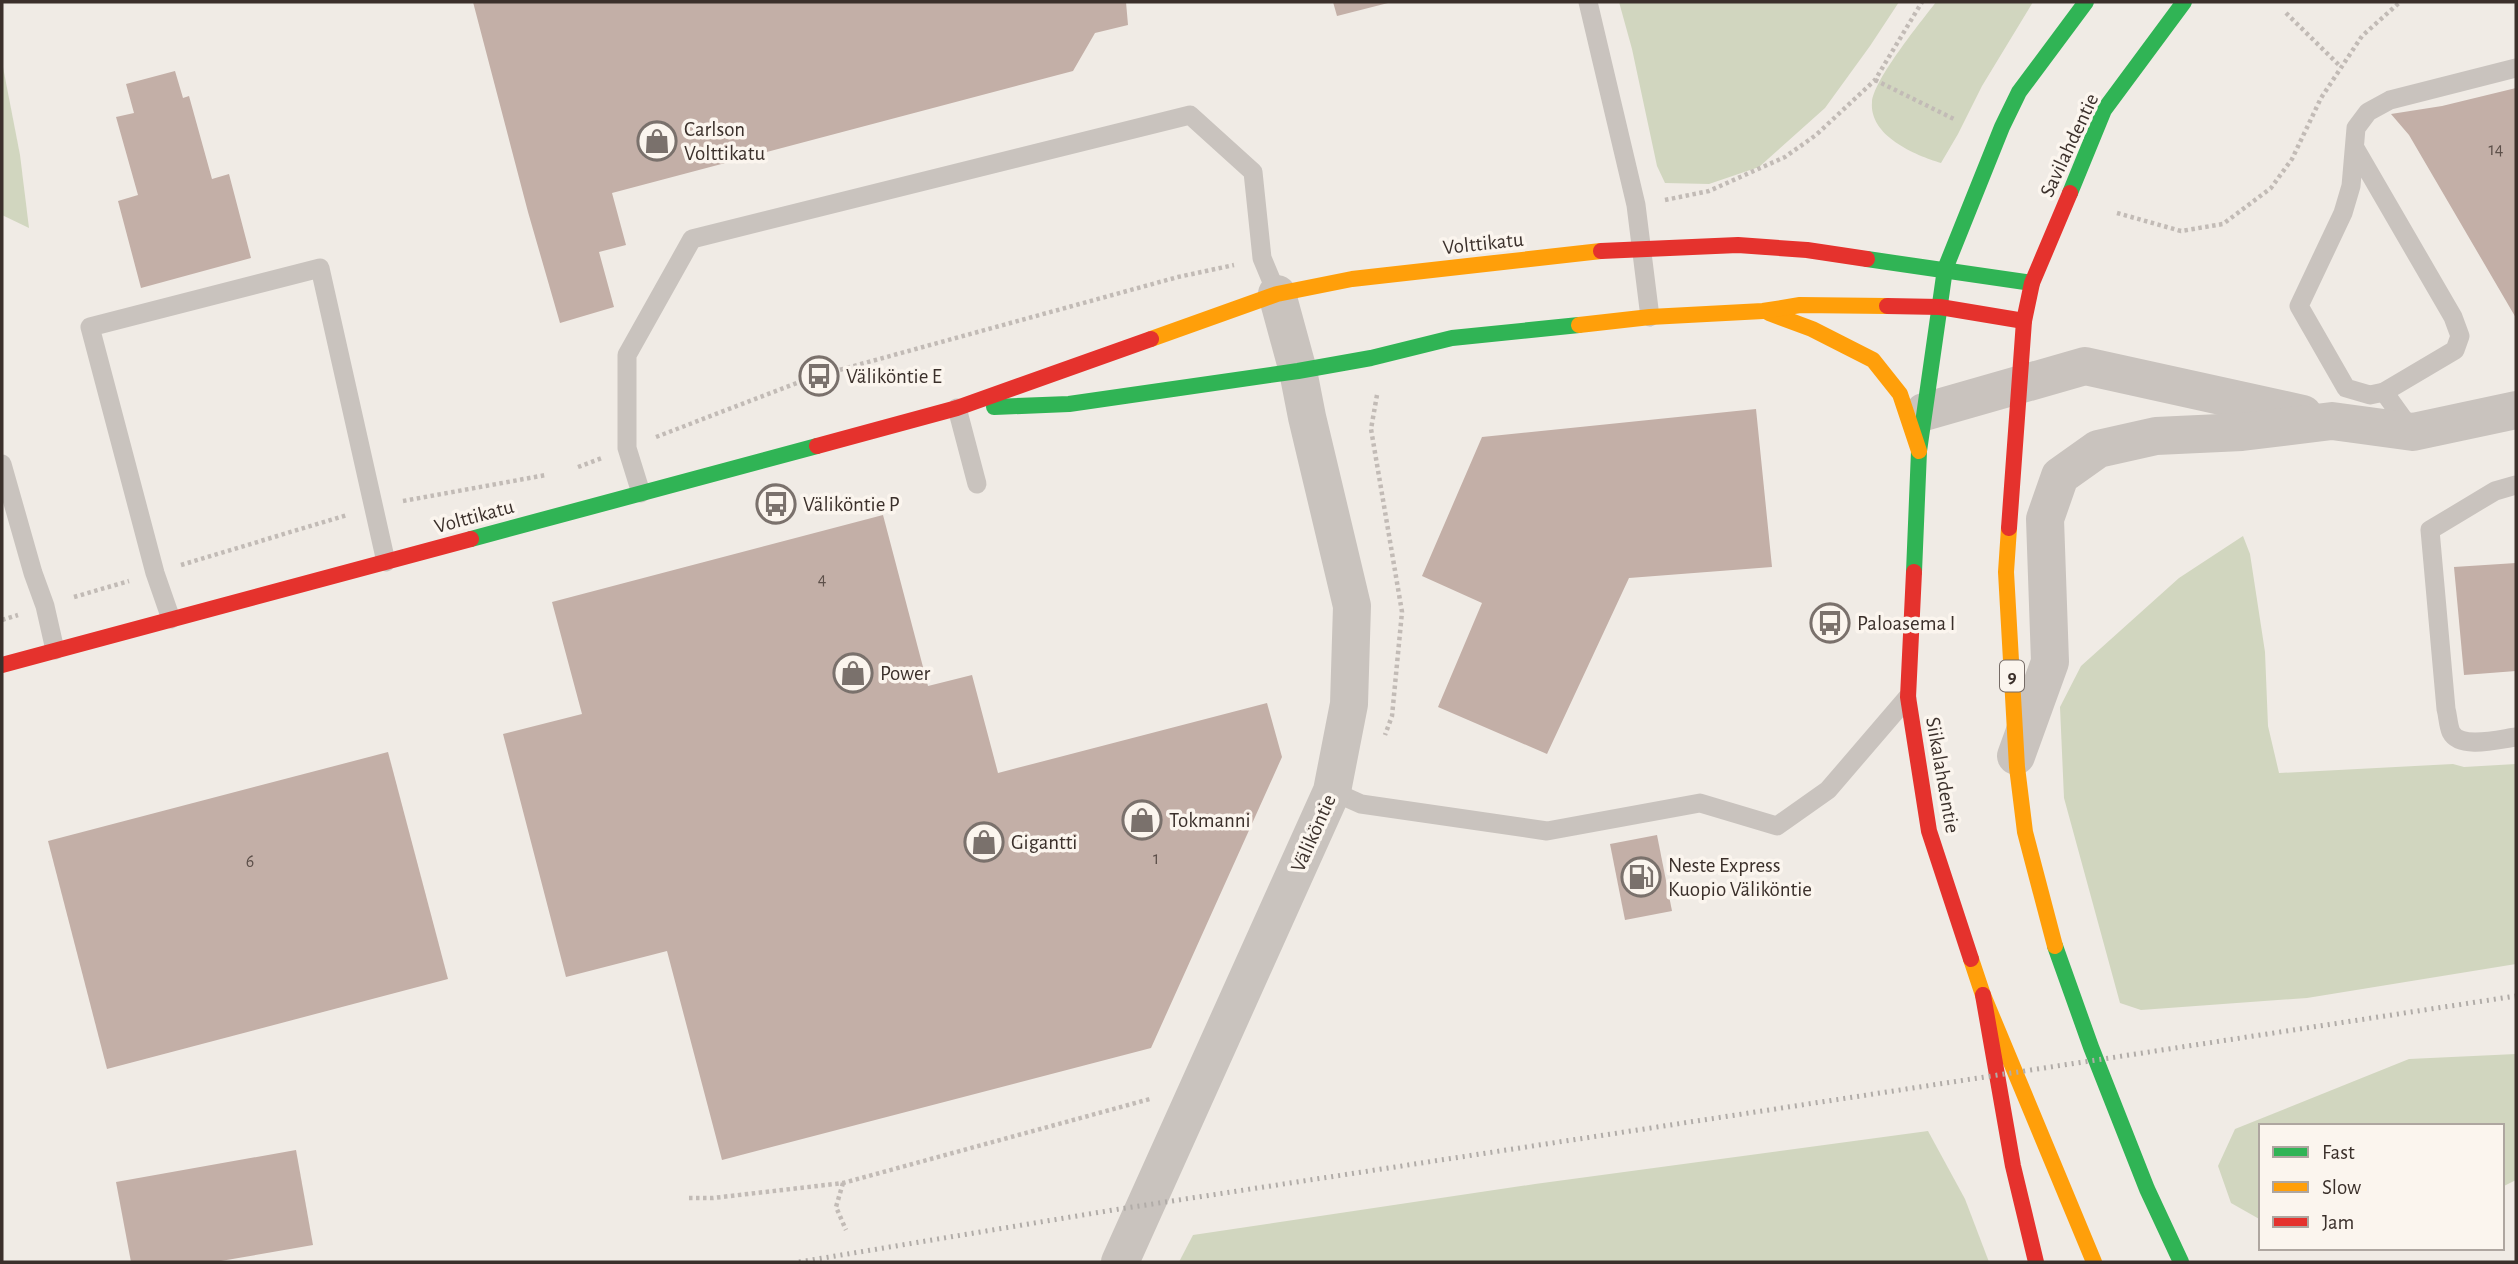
<svg xmlns="http://www.w3.org/2000/svg" width="2518" height="1264" viewBox="0 0 2518 1264" font-family="'Alegreya Sans',sans-serif">
	<style>
		.green { fill: #d1d6bf }
		.building { fill: #c3afa7 }
		.lines { fill: none; stroke-linecap: round; stroke-linejoin: round }
		.path { stroke: #c2bbb6; stroke-width: 4.5; stroke-dasharray: 3.5 3.5; stroke-linecap: butt }
		.lane { stroke: #c9c3be; stroke-width: 19 }
		.street { stroke: #c9c3be; stroke-width: 38 }
		.fast { stroke: #30b455; stroke-width: 16 }
		.slow { stroke: #ff9f0a; stroke-width: 16 }
		.jam { stroke: #e5322d; stroke-width: 16 }
		.rail { stroke: #b1aca8; stroke-width: 5; stroke-dasharray: 2 5; stroke-linecap: butt }
		.labels { text-anchor: middle; stroke-width: 7; stroke-linejoin: round; paint-order: stroke }
		.number-label { font-size: 18px; fill: #5d504a }
		.shield { fill: #fbf5ee; stroke: #756b66; stroke-width: 2 }
		.shield-label { font-size: 19px; font-weight: bold; fill: #3b302b }
		.poi-label { font-size: 21px; fill: #3b302b; stroke: #fbf5ee; text-anchor: start }
		.street-label { font-size: 21px; fill: #3b302b; stroke: #fbf5ee }
	</style>
	<rect width="100%" height="100%" fill="#f0ebe5"/>
	<g class="green">
		<path d="M1619,2h280l-29,44 -45,62 -66,59 -50,17 -44,-1 -8,-17 -25,-117z"/>
		<path d="M1936,2h97l-51,84 -24,48 -17,29c-26,-8 -72,-27 -69,-61 2,-23 49,-80 64,-100z"/>
		<path d="M2,62l18,93 9,73 -27,-13z"/>
		<path d="M2243,536l7,18 15,98 3,74 11,47 174,-9 11,3 52,-3v200l-209,34 -166,12 -21,-7 -56,-205 -4,-91 21,-41 98,-88z"/>
		<path d="M2516,1054v126l-14,7v-61h-241v94l-30,-17 -13,-37 17,-37 174,-70z"/>
		<path d="M1928,1131l37,68 24,63h-810l14,-27 342,-51z"/>
	</g>
	<g class="building">
		<path d="M473,2h653l2,23 -33,8 -22,38 -461,122 14,52 -27,7 15,55 -54,16 -32,-111z"/>
		<path d="M1333,2h55v1l-51,13z"/>
		<path d="M175,71l8,27 6,-2 23,83 17,-5 22,84 -110,30 -23,-87 20,-6 -22,-78 18,-4 -8,-29z"/>
		<path d="M2516,88v230l-107,-183 -18,-21 51,-8z"/>
		<path d="M1756,409l16,158 -143,11 -82,176 -109,-47 44,-104 -60,-27 60,-139z"/>
		<path d="M883,515l45,171 44,-11 26,98 269,-70 15,54 -131,291 -429,112 -55,-209 -101,26 -63,-243 79,-20 -30,-112z"/>
		<path d="M2516,563v108l-52,4 -10,-108z"/>
		<path d="M388,752l60,227 -341,90 -59,-228z"/>
		<path d="M1657,835l15,76 -47,9 -15,-76z"/>
		<path d="M296,1150l17,95 -98,17h-84l-15,-80z"/>
	</g>
	<g class="lines">
		<g class="path">
			<path d="M2286,13l55,54"/>
			<path d="M1875,80l81,40"/>
			<path d="M1665,200l44,-9 76,-34 31,-22 59,-55 47,-78"/>
			<path d="M2117,213l64,18 42,-7 48,-36 21,-29 29,-61 41,-62 38,-34"/>
			<path d="M1377,395l-6,34 31,183 -10,104 -7,19"/>
			<path d="M656,437l154,-59 368,-101 56,-12"/>
			<path d="M578,467l24,-9"/>
			<path d="M403,501l143,-26"/>
			<path d="M181,565l166,-50"/>
			<path d="M74,597l55,-16"/>
			<path d="M2,620l16,-5"/>
			<path d="M843,1183l-7,24 10,23"/>
			<path d="M689,1198h24l130,-15 307,-84"/>
		</g>
		<g class="lane">
			<path d="M1588,2l48,203 14,112"/>
			<path d="M2355,148l98,169 7,19 -5,14 -71,42 -14,3 -24,-7 -47,-82 44,-93 8,-27 5,-58 12,-16 22,-12 126,-32"/>
			<path d="M2384,392l28,39"/>
			<path d="M957,408l20,76"/>
			<path d="M2,464l31,109 12,33 10,44"/>
			<path d="M2516,485l-21,6 -65,39 16,179c2,7 2,16 5,23 9,18 49,7 65,5"/>
			<path d="M641,493l-14,-45v-93l65,-116 498,-124 63,57 9,86 15,36"/>
			<path d="M171,619l-16,-46 -65,-246 230,-59 66,294"/>
			<path d="M1332,791l29,13 186,27 153,-28 77,23 51,-36 79,-92"/>
		</g>
		<g class="street">
			<path d="M1924,412l161,-46 218,48"/>
			<path d="M2016,756l34,-94 -5,-143 15,-43 38,-27 58,-13 86,-4 90,-11 81,11 103,-22"/>
			<path d="M1120,1262l212,-471 17,-87 3,-98 -45,-189 -9,-46 -21,-77"/>
		</g>
		<g class="fast">
			<path d="M2070,193l34,-83 80,-108"/>
			<path d="M1867,259l165,24"/>
			<path d="M994,407l75,-3 229,-33 73,-13 81,-20 127,-13"/>
			<path d="M471,539l346,-93"/>
			<path d="M1914,572l5,-121 26,-182 57,-142 17,-35 67,-90"/>
			<path d="M2055,946l36,101 56,142 34,73"/>
		</g>
		<g class="slow">
			<path d="M1769,313l43,16 61,31 27,34 19,57"/>
			<path d="M1579,325l71,-8 113,-6 37,-6 87,1"/>
			<path d="M1151,339l126,-45 75,-15 249,-28"/>
			<path d="M2009,528l-3,44 11,195 8,65 30,114"/>
			<path d="M1971,959l12,36 111,267"/>
		</g>
		<g class="jam">
			<path d="M1601,251l137,-6 69,5 60,9"/>
			<path d="M1887,306l53,1 84,14"/>
			<path d="M817,446l140,-38 194,-69"/>
			<path d="M2009,528l15,-207 8,-38 38,-90"/>
			<path d="M1914,572l-6,125 21,134 42,128"/>
			<path d="M2,665l469,-126"/>
			<path d="M1983,995l30,171 23,96"/>
		</g>
		<path class="rail" d="M799,1262l314,-52 1403,-214"/>
	</g>
	<defs>
		<g id="shop-ring" transform="scale(2.0125)"><circle r="9.5" fill="#fbf5ee" stroke="#7a716c" stroke-width="1.5"/><path d="M-5-2.5h2.3a2.7 3.5 0 0 1 5.4 0H5L5.5 6h-11ZM-1.5-2.5h3a1.5 2.3 0 0 0-3 0Z" fill="#7a716c"/></g>
		<g id="bus-ring" transform="scale(2.0125)"><circle r="9.5" fill="#fbf5ee" stroke="#7a716c" stroke-width="1.5"/><path d="M-5-6H5V4H4V6H2V4H-2V6H-4V4H-5ZM-3.5-4V0h7V-4ZM-3.5 1.2v1.5H-2V1.2ZM2 1.2v1.5H3.5V1.2Z" fill="#7a716c"/></g>
		<g id="fuel-ring" transform="scale(2.0125)"><circle r="9.5" fill="#fbf5ee" stroke="#7a716c" stroke-width="1.5"/><path d="M-5.5-6h7V0h2V4h1.3V-2.5L3-4.5l.8-.8L6-3V5H2.5V1h-1V6h-7ZM-4.2-4.7v3.2H.2V-4.7Z" fill="#7a716c"/></g>
	</defs>
	<g fill-rule="evenodd">
		<use href="#shop-ring" x="657" y="141"/>
		<use href="#bus-ring" x="819" y="376"/>
		<use href="#bus-ring" x="776" y="504"/>
		<use href="#bus-ring" x="1830" y="623"/>
		<use href="#shop-ring" x="853" y="673"/>
		<use href="#shop-ring" x="1142" y="820"/>
		<use href="#shop-ring" x="984" y="842"/>
		<use href="#fuel-ring" x="1641" y="877"/>
	</g>
	<g class="labels">
		<g class="number-label">
			<text x="2496" y="155">14</text>
			<text x="822" y="585">4</text>
			<text x="1156" y="864">1</text>
			<text x="250" y="867">6</text>
		</g>
		<rect class="shield" x="2000" y="660.5" width="24" height="31" rx="5"/>
		<g class="shield-label">
			<text x="2012" y="683">9</text>
		</g>
		<g class="poi-label">
			<text x="684" y="136">Carlson<tspan x="684" dy="24">Volttikatu</tspan></text>
			<text x="846" y="383">Väliköntie E</text>
			<text x="803" y="511">Väliköntie P</text>
			<text x="1857" y="630">Paloasema I</text>
			<text x="880" y="680">Power</text>
			<text x="1169" y="827">Tokmanni</text>
			<text x="1011" y="849">Gigantti</text>
			<text x="1668" y="872">Neste Express<tspan x="1668" dy="24">Kuopio Väliköntie</tspan></text>
		</g>
		<g class="street-label">
			<text transform="translate(2069 145) rotate(-65)" y="7">Savilahdentie</text>
			<text transform="translate(1483 243) rotate(-6)" y="7">Volttikatu</text>
			<text transform="translate(474 516) rotate(-15)" y="7">Volttikatu</text>
			<text transform="translate(1943 775) rotate(80)" y="7">Siikalahdentie</text>
			<text transform="translate(1313 833) rotate(-66)" y="7">Väliköntie</text>
		</g>
	</g>
	<rect width="2518" height="1264" fill="none" stroke="#3b302b" stroke-width="7"/>
	<rect x="2259" y="1124" width="245" height="126" fill="#fbf5ee" stroke="#aea6a0" stroke-width="2"/>
	<rect x="2273" y="1147" width="35" height="10" fill="#30b455" stroke="#aea6a0" stroke-width="2"/>
	<text x="2322" y="1159" font-size="21" fill="#3b302b">Fast</text>
	<rect x="2273" y="1182" width="35" height="10" fill="#ff9f0a" stroke="#aea6a0" stroke-width="2"/>
	<text x="2322" y="1194" font-size="21" fill="#3b302b">Slow</text>
	<rect x="2273" y="1217" width="35" height="10" fill="#e5322d" stroke="#aea6a0" stroke-width="2"/>
	<text x="2322" y="1229" font-size="21" fill="#3b302b">Jam</text>
</svg>
